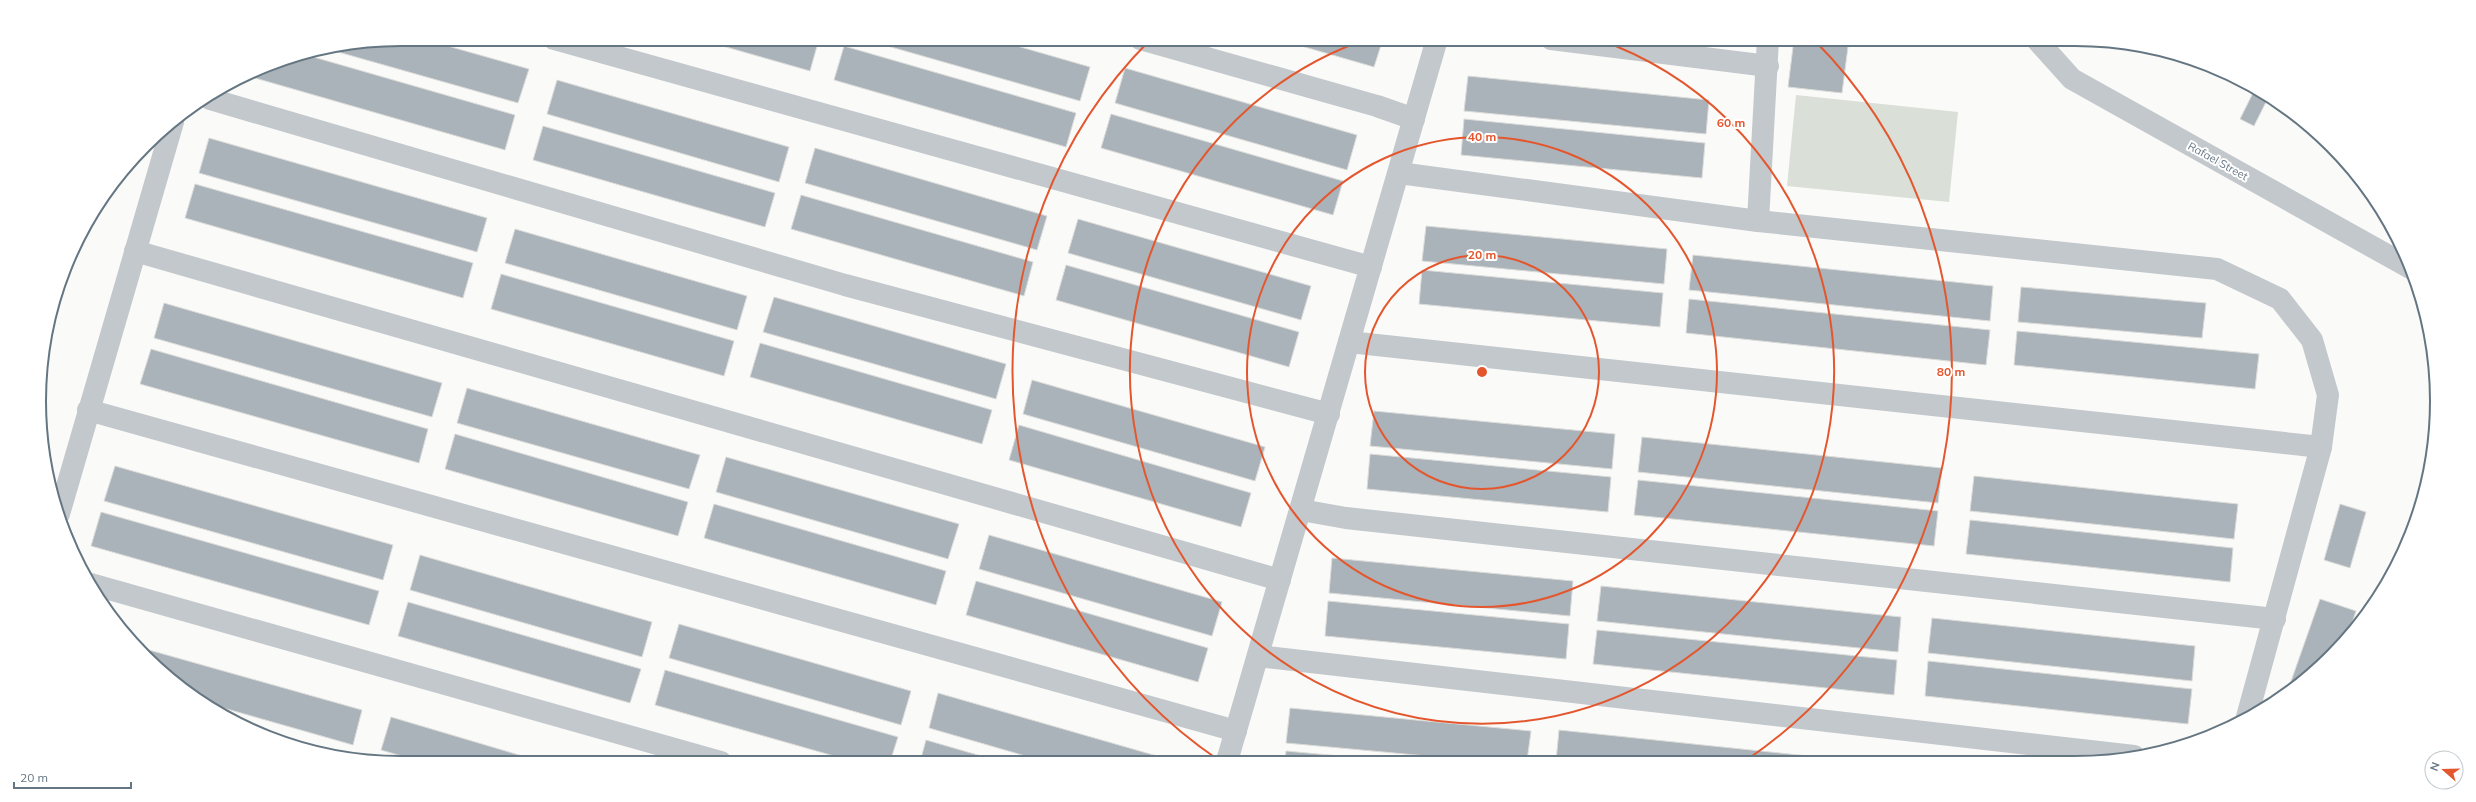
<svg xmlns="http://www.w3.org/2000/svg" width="2476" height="802" viewBox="0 0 2476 802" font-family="Mulish,sans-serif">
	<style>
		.green { fill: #dadfd7 }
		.building { fill: #aab3b9; stroke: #dcdcda }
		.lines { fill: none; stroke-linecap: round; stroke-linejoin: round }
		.minor { stroke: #c3c8cc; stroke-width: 22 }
		.ring { fill: none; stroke: #e4572e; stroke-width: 2 }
		.labels { text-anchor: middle; stroke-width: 4; stroke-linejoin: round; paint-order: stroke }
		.street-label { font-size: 11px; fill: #657683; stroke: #fff }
		.rim { fill: none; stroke: #657683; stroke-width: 2 }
		.centre { fill: #e4572e; stroke: #fff; stroke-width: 2 }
		.ring-label { font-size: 12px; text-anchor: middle; font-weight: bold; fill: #e4572e; stroke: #fff; stroke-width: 4; stroke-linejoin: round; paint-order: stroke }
	</style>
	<rect width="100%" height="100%" fill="#fafaf8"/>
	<path class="green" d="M1796,95l162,17 -9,90 -162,-16z"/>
	<g class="building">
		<path d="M401,39h22l106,30 -11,34 -194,-55z"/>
		<path d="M698,39h121l-9,32z"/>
		<path d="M863,39h130l97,28 -10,34z"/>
		<path d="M1277,39h106l-9,28z"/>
		<path d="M1794,39h55l-7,54 -54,-6z"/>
		<path d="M844,46l232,67 -10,34 -232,-67z"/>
		<path d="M303,54l212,61 -10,35 -257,-74 15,-10z"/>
		<path d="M1125,68l232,67 -10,35 -232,-67z"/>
		<path d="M1468,76l241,24 -3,34 -242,-23z"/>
		<path d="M557,80l232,67 -10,35 -232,-68z"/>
		<path d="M2253,93l14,7 -13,26 -14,-7z"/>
		<path d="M1111,114l232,67 -10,34 -232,-67z"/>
		<path d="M1464,119l241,24 -3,35 -241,-23z"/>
		<path d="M543,126l232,67 -10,34 -232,-67z"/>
		<path d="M209,138l278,80 -10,34 -278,-79z"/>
		<path d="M815,148l232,68 -10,34 -232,-67z"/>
		<path d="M195,184l278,79 -10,35 -278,-80z"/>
		<path d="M801,195l232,67 -9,34 -233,-67z"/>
		<path d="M1078,219l233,67 -10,34 -233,-67z"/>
		<path d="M1426,226l241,23 -3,35 -242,-23z"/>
		<path d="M515,229l232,67 -10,34 -232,-67z"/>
		<path d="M1693,255l300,31 -3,35 -301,-31z"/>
		<path d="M1066,265l233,67 -10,35 -233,-67z"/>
		<path d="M1422,270l241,23 -3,34 -241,-23z"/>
		<path d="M501,274l233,67 -10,35 -233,-67z"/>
		<path d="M2021,287l185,16 -4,35 -184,-16z"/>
		<path d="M774,297l232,67 -10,35 -233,-67z"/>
		<path d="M1689,299l301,31 -4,35 -300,-32z"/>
		<path d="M164,303l278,80 -10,34 -278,-79z"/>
		<path d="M2017,331l242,23 -4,35 -241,-24z"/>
		<path d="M760,343l232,67 -10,34 -232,-67z"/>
		<path d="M151,349l277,80 -9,34 -279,-79z"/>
		<path d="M1032,380l233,67 -10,34 -232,-67z"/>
		<path d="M467,388l233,67 -11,34 -232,-66z"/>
		<path d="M1374,411l241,23 -3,35 -242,-23z"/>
		<path d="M1019,425l232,68 -10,34 -232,-67z"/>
		<path d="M455,434l233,68 -10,34 -233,-67z"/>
		<path d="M1642,437l300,31 -4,35 -300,-31z"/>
		<path d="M1370,454l241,23 -3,35 -241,-23z"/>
		<path d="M726,457l233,67 -11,35 -232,-67z"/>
		<path d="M115,466l278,79 -10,35 -279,-79z"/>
		<path d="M1974,476l264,28 -4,35 -264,-28z"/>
		<path d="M1638,480l300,31 -4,35 -300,-31z"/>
		<path d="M714,504l232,67 -10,34 -232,-67z"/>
		<path d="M2340,504l26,8 -16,56 -26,-8z"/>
		<path d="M101,512l278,79 -10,34 -278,-79z"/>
		<path d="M1970,520l263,28 -3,34 -264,-28z"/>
		<path d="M989,535l233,67 -10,34 -233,-67z"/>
		<path d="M420,555l232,67 -10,35 -232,-67z"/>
		<path d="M1332,558l241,23 -3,35 -241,-23z"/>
		<path d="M976,581l232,67 -10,34 -232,-67z"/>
		<path d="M1601,586l300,31 -3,35 -301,-31z"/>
		<path d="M2320,599l36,12 -8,24 -17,22 -42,30z"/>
		<path d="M1328,601l241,23 -3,35 -241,-23z"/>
		<path d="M408,602l233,67 -11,34 -232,-67z"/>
		<path d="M1932,618l263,28 -3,35 -264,-28z"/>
		<path d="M679,624l232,67 -10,34 -232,-67z"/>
		<path d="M1597,630l300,30 -3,35 -301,-31z"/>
		<path d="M142,648l220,62 -9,35 -154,-44z"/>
		<path d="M1928,661l264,28 -4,35 -263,-28z"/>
		<path d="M665,670l233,67 -8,25h-35l-200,-57z"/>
		<path d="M938,693l233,67v2h-125l-117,-34z"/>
		<path d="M1290,708l241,23 -4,30h-46l-195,-18z"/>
		<path d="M391,717l155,46h-120l-45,-13z"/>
		<path d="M247,727l102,29 -1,2 -18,-2 -67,-20z"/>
		<path d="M1559,730l288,30 -291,1z"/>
		<path d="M926,740l76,22h-82z"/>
		<path d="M1286,751l108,10h-109z"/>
	</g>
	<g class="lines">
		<g class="minor">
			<path d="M554,39l817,228"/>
			<path d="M1140,39l237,67 37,13"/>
			<path d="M1551,39l217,27"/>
			<path d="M2036,39l36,40 340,190"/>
			<path d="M210,99l635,186 484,129"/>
			<path d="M1399,173l359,48 459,48 63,30 32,41 16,55 -7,52 -74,270"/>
			<path d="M1758,221l10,-182"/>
			<path d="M135,251l1145,329"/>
			<path d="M1349,342l972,105"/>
			<path d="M88,410l1148,321"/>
			<path d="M1301,510l45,8 929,101"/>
			<path d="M59,514l114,-392"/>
			<path d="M91,584l630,178"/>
			<path d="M1258,656l876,100"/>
			<path d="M1227,761l210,-722"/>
		</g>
	</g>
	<g class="ring">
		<circle cx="1482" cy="372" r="117"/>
		<circle cx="1482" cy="372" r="235"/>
		<path d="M1597 39A352 352 0 1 1 1367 39"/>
		<path d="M1220 761A469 469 0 0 1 1150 40M1814 40A469 469 0 0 1 1748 759"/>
	</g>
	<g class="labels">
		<g class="street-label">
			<text transform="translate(2218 161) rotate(29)" y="4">Rafael Street</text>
		</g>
	</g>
	<path d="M0 0H2476V802H0ZM401 46H2075A355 355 0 0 1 2430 401V401A355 355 0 0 1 2075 756H401A355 355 0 0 1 46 401V401A355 355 0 0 1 401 46Z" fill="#fff" fill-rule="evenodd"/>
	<path class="rim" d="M401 46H2075A355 355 0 0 1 2430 401V401A355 355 0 0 1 2075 756H401A355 355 0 0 1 46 401V401A355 355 0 0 1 401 46Z"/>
	<circle cx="1482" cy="372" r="6" class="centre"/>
	<g class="ring-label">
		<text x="1731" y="127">60 m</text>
		<text x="1482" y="141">40 m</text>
		<text x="1482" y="259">20 m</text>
		<text x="1951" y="376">80 m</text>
	</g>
	<g transform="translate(2444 770) rotate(290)"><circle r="19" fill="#ffffff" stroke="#c1c8cd"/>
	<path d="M0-3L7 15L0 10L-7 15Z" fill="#e4572e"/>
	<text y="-6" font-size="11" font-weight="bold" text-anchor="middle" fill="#657683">N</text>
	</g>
	<path d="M14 782v6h117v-6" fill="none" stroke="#657683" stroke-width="2"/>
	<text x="20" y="782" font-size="12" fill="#657683" stroke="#ffffff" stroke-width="3" paint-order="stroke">20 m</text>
</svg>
